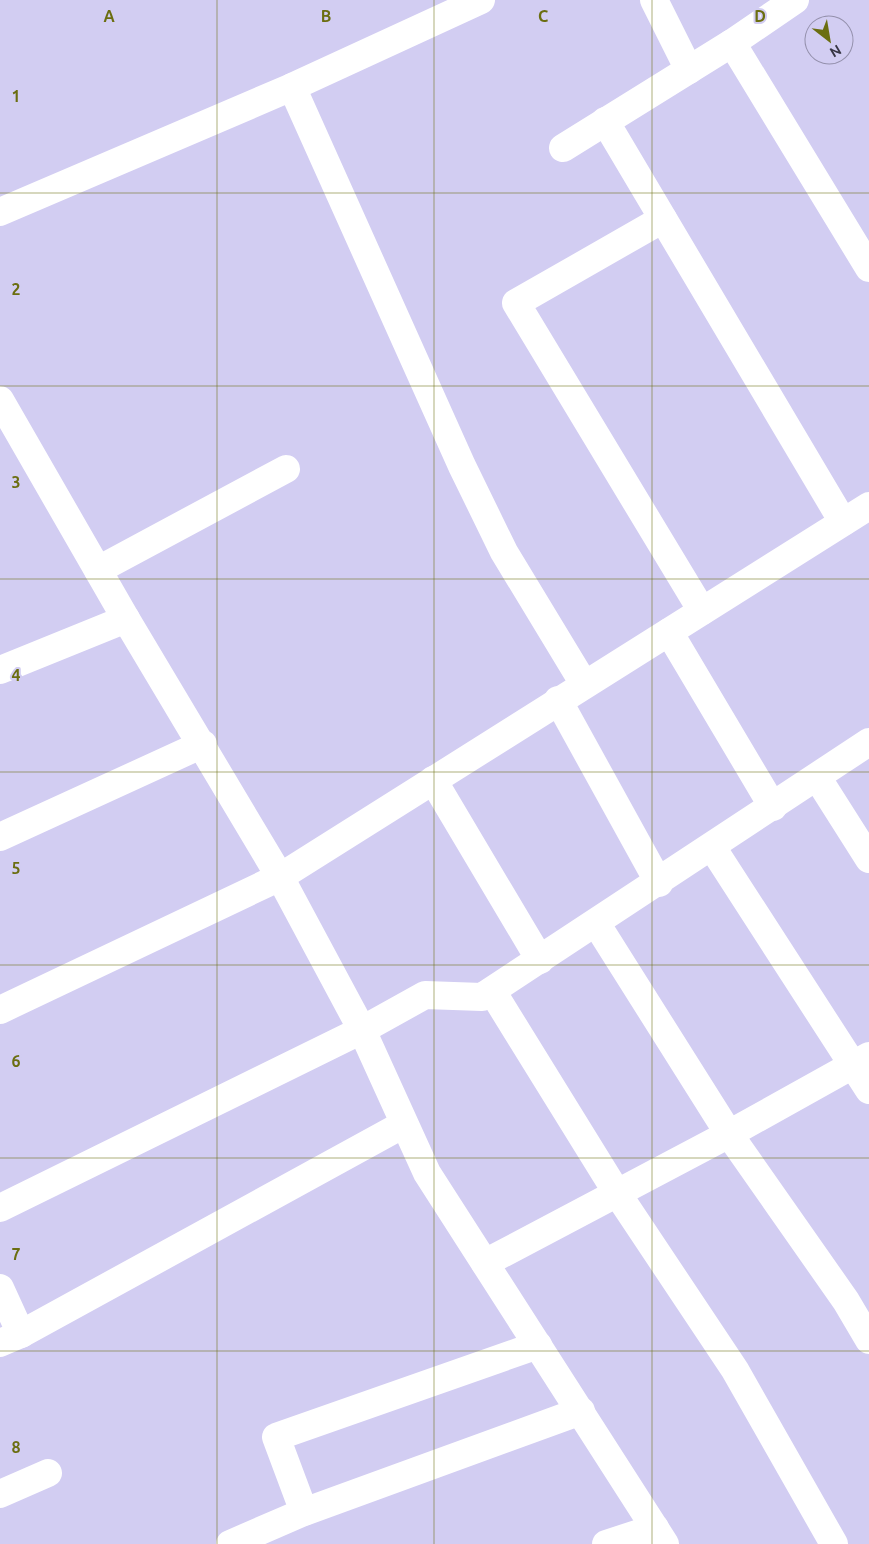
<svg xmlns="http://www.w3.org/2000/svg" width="869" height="1544" viewBox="0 0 869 1544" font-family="Ubuntu,sans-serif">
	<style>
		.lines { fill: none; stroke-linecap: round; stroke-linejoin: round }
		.minor { stroke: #fff; stroke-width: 28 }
		.grid { fill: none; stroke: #6b6e11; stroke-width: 1; stroke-opacity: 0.55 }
		.grid-label { font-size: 16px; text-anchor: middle; font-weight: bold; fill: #6b6e11; stroke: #d2cdf2; stroke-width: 4; stroke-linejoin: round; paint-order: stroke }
	</style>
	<rect width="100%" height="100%" fill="#d2cdf2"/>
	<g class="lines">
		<g class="minor">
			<path d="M481,0l-189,87 170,379 42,86 80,132"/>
			<path d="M654,0l35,70"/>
			<path d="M732,43l137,225"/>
			<path d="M605,121l238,401"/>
			<path d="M563,148l169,-105 63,-43"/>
			<path d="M0,212l292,-125"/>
			<path d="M663,219l-147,84 186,308"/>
			<path d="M0,400l126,219 154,258 82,153 65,143 238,371"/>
			<path d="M98,570l188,-101"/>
			<path d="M669,632l104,175"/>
			<path d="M0,670l126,-51"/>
			<path d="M558,700l101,183"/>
			<path d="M817,777l52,82"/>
			<path d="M433,780l107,180"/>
			<path d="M0,837l203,-93"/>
			<path d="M712,847l157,243"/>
			<path d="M596,923l133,211 117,167 23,39"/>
			<path d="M492,991l125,202 118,177 99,174"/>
			<path d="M0,1010l280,-133 589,-371"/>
			<path d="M0,1208l362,-178 63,-35 57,2 387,-255"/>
			<path d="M485,1263l244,-129 140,-78"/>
			<path d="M0,1288l21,46"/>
			<path d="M0,1343l21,-9 383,-210"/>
			<path d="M0,1494l48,-21"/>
			<path d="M304,1512l-28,-75 262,-92"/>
			<path d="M230,1544l74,-32 277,-101"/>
			<path d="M606,1544l49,-16"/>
		</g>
	</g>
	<path class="grid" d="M217,0v1544M434,0v1544M652,0v1544M0,193h869M0,386h869M0,579h869M0,772h869M0,965h869M0,1158h869M0,1351h869"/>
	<g class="grid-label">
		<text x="109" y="22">A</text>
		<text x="326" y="22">B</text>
		<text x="543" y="22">C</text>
		<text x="760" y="22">D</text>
		<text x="16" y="102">1</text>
		<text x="16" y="295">2</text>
		<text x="16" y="488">3</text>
		<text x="16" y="681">4</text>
		<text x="16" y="874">5</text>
		<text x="16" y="1067">6</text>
		<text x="16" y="1260">7</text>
		<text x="16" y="1453">8</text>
	</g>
	<g transform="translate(829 40) rotate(149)"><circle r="24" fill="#d2cdf2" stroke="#9490ac"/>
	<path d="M0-4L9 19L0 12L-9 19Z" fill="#6b6e11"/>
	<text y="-8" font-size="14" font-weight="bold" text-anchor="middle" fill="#373544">N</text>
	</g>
</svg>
